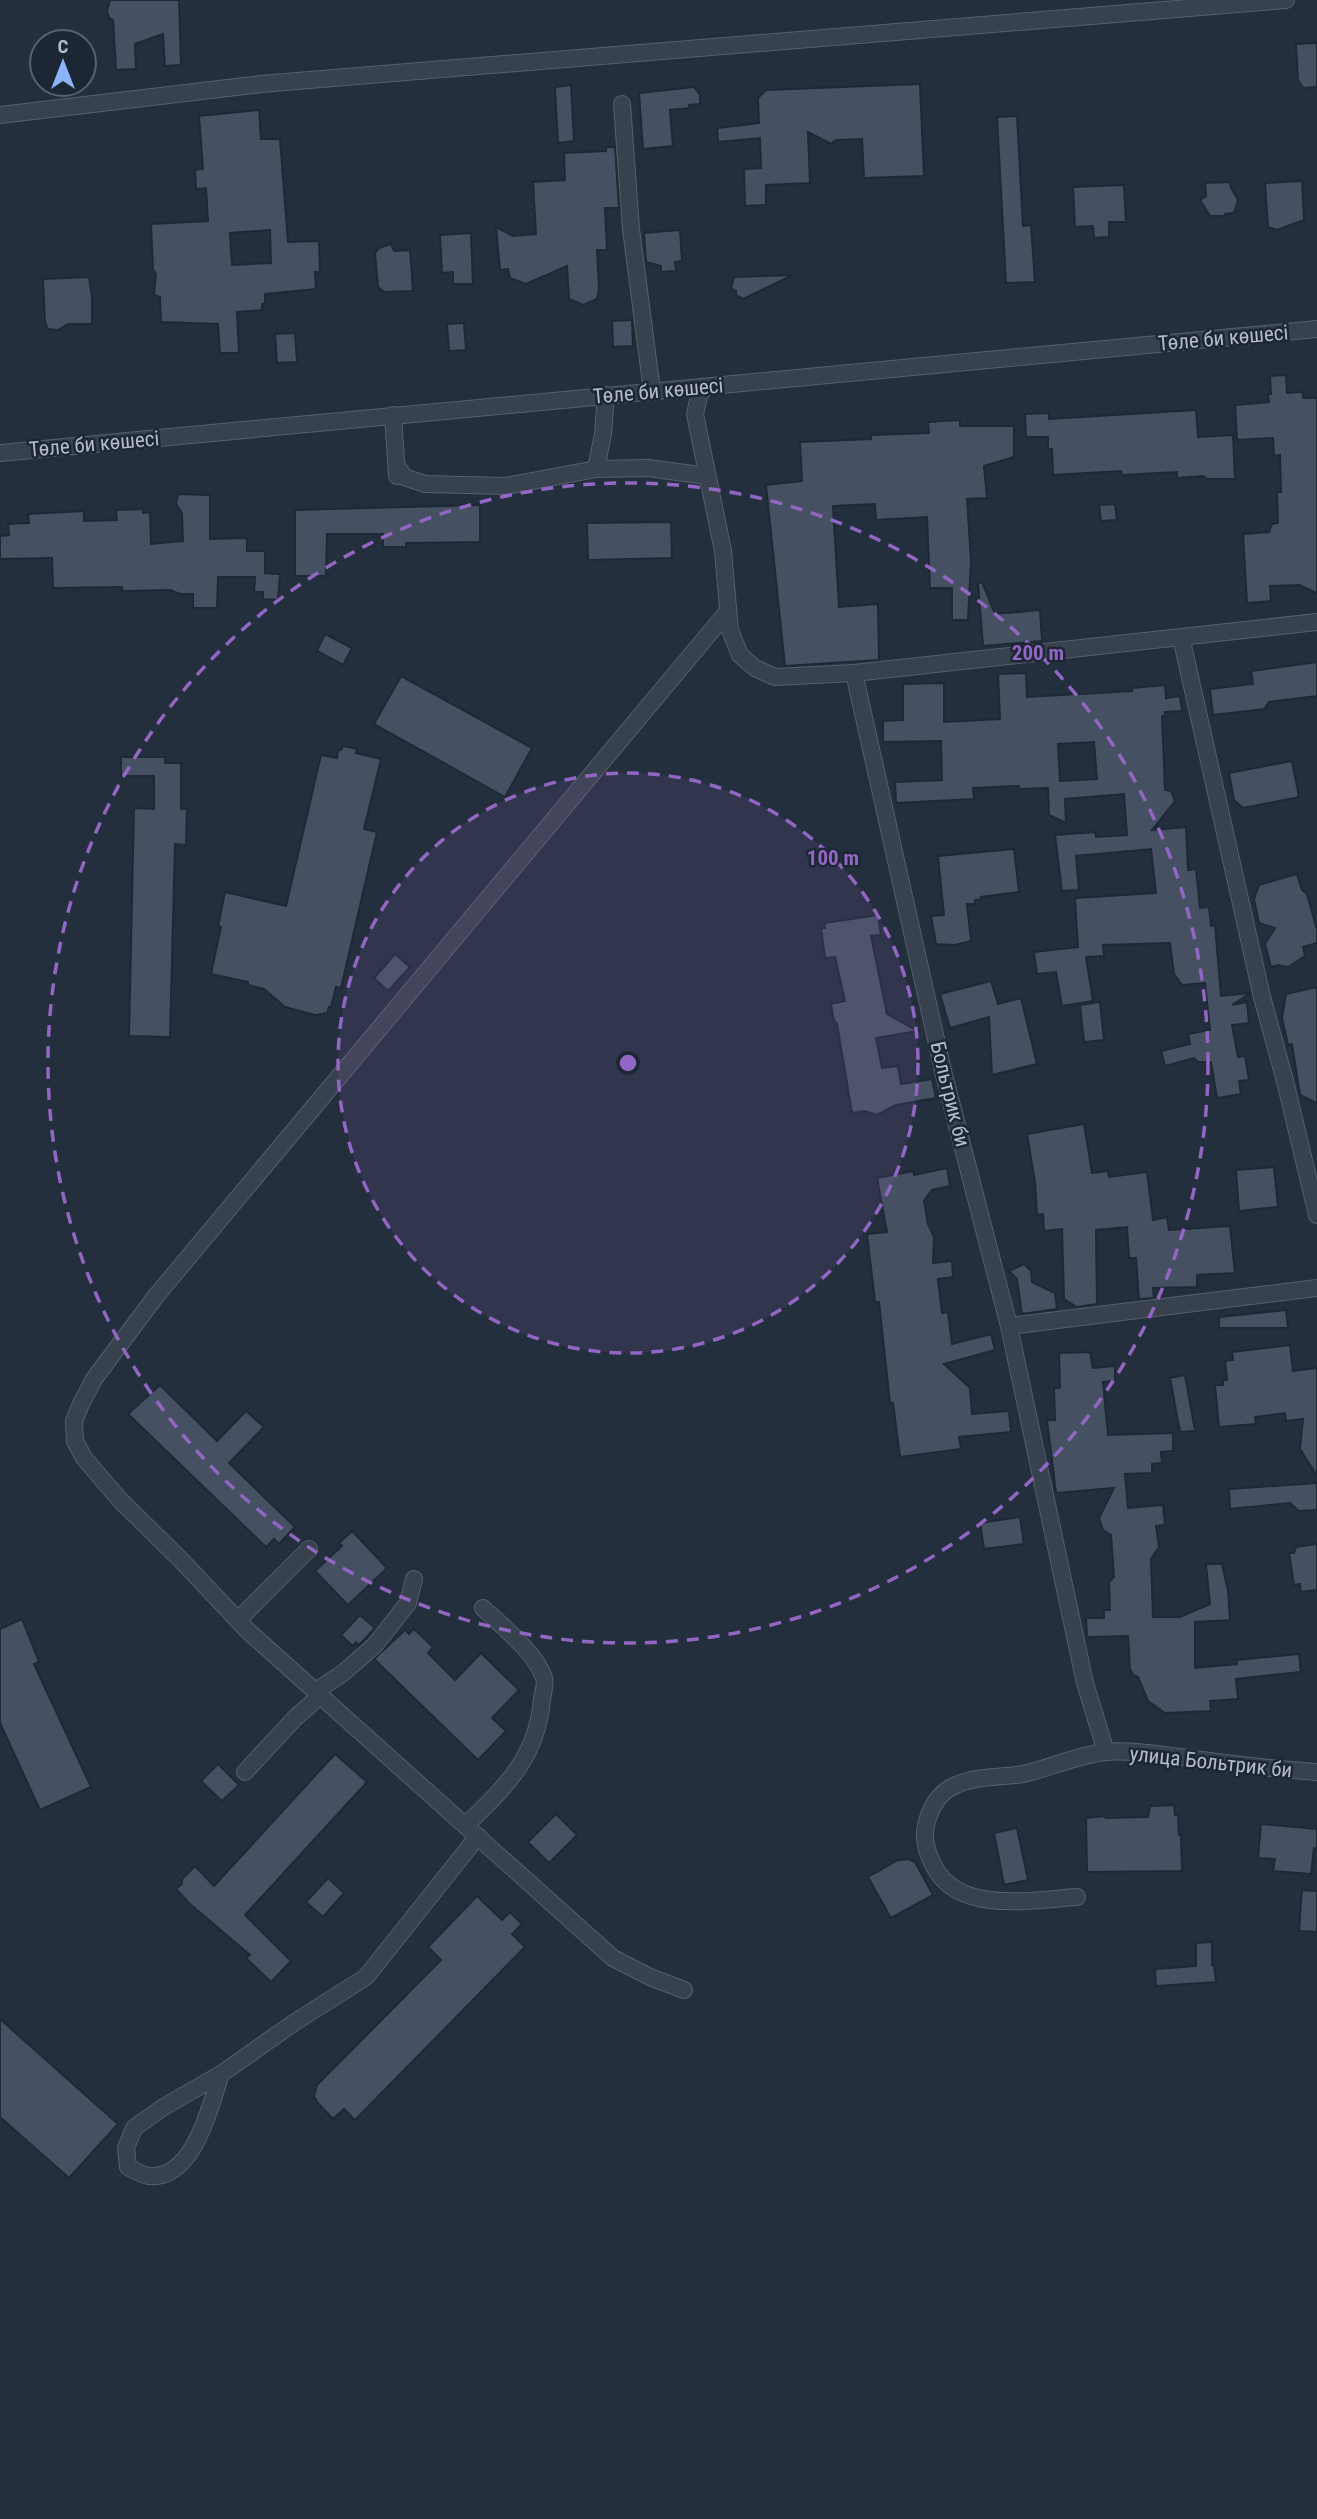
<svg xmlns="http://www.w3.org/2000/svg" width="1317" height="2519" viewBox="0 0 1317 2519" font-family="'Roboto Condensed',sans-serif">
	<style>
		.building { fill: #455162; stroke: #1f2835; stroke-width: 2; fill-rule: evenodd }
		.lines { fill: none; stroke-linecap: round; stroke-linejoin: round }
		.minor-casing { stroke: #565f6c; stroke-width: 18 }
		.minor { stroke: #38414e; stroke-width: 16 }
		.ring { fill: none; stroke: #9266c3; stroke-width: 3.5; stroke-dasharray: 12 9 }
		.labels { text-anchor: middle; stroke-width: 5; stroke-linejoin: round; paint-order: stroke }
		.street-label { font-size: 21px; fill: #b4bcc9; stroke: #1d2633 }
		.centre { fill: #9266c3; stroke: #1d2633; stroke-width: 3.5 }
		.ring-label { font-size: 21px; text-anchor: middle; font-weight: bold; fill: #9266c3; stroke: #1d2633; stroke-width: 5; stroke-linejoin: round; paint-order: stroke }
	</style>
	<rect width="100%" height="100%" fill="#242f3e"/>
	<g class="building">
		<path d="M110,0h69l2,65 -16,1 -2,-32 -28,10 1,25 -20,1 -3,-50 -4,-2 -2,-7z"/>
		<path d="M1317,43v44l-14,1 -5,-8 -2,-36z"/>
		<path d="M920,84l4,92 -60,2 -2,-39 -26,1 -5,4 -23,-12 2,51 -44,2v20l-21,1 -1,-37 17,-1 -1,-30 -42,4 -1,-14 42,-5 -1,-25 8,-8z"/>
		<path d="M571,85l3,56 -16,2 -3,-56z"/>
		<path d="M694,87l6,8v9l-11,1 1,3 -20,2 3,36 -30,3 -4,-56z"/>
		<path d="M259,110l2,29h19l8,103 31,-1 1,31h-5l1,17 -51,5v10h-3v6l-25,2 2,41h-19l-2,-29 -57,-2 -1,-25 -6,-2 2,-21 -3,-4 -2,-46 57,-3 -2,-33 -10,1 -1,-19 8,-1 -4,-53zM270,230l1,33 -39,2 -2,-32z"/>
		<path d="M1017,116l6,110 8,-1 4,57 -29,1 -9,-166z"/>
		<path d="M606,147h9l4,61h-14l2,42h-10l2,38 -2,11 -14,6 -14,-6 -2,-33 -41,18 -16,-6 -2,-9 -8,1 -4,-43 17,9 23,-2 -3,-52 32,-2 -1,-27 42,-2z"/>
		<path d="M1302,181l2,39 -27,10 -9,-3 -3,-44z"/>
		<path d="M1230,182l1,6 7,12 -4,13 -9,1v2h-15l-10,-16 6,-4 -1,-13z"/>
		<path d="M1124,185l2,37h-17v15l-15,1 -1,-12 -18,1 -2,-40z"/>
		<path d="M680,230l2,31 -7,1 1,9 -15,1v-6l-15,-4 -2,-29z"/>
		<path d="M471,233l2,51h-20v-12l-11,1 -2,-38z"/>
		<path d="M391,244l3,7 16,-1 3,41 -29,1 -6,-5 -3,-34 4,-5z"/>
		<path d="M793,275l-50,24 -7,-4v-4l-5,-3 3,-11z"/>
		<path d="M89,277l3,20v27h-24l-10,6 -10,-1 -3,-7 -2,-43z"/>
		<path d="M632,320l1,26 -20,1 -1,-26z"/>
		<path d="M464,323l2,27 -17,1 -2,-27z"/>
		<path d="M295,333l2,29 -20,1 -2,-29z"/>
		<path d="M1286,375l1,18 16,-1v6h14v195l-18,-8 -29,1 1,15 -24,2 -4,-69 26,-2 3,-8 6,-1 -1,-31h4l-1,-37 -6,1 -1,-18 -36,2 -2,-35 34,-3 -1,-8h3l-1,-18z"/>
		<path d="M1196,410l2,27 35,-2 2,44h-28l-4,-3 -26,2v-6l-55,3 -1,-4 -68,4 -1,-26h-4v-12h-22l-1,-23 24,-1v6z"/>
		<path d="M960,420v6h54v31l-30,9 3,32 -20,1 4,62 -3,59h-16v-32h-22l-3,-71 -51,3 -1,-16 -42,2 6,101 39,-3 1,56 -94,6 -19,-181 36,-4 -2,-39 71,-3v-4l58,-2 -1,-11z"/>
		<path d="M178,494l32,1v44l37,-1v13h18v22l15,1 -2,26 -15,-1v-7h-9l1,-15h-37l-1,31h-24v-14h-13l-10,-4 -48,1v-4l-69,1 -1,-30 -52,1v-23l9,-1 -1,-11 21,-1 -1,-9 56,-3v10l33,-1 -1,-10 27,-1v4l7,-1 1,32 32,-3 -1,-28 -6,-9z"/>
		<path d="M1115,504l2,16 -16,1 -2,-16z"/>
		<path d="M480,505v37l-74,1v4h-23v-13h-56l-1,42h-31v-66z"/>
		<path d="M671,522l1,36 -84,2 -1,-37z"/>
		<path d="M982,582l13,32 45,-4 2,31 -59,5 -5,-63z"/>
		<path d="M325,634l27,14 -9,17 -26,-14z"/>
		<path d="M1317,662v34l-48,6 -5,7 -51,6 -3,-26 43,-5 -2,-13z"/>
		<path d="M1026,673l1,24 105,-6v-3l33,-3 1,13 14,-2 2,15 -17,1v4h-3l3,74 6,1 4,10 -23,29 34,-3 2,43 8,-1 4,39 9,-1 2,19 4,-1 6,71 29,-3 -18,12 15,-3 2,21 -17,2 6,32 7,-1 4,24 -10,1 2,13 -24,4 -6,-36h-13l-4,-4 -29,8 -4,-15 29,-7 -2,-10 22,-4 -5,-47 -23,2 -8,-11 -4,-31 -67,2 1,11 -18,1 7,44 -31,5 -6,-34 -19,2 -3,-22 44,-5 -3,-49 81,-5 -5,-44 -75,7 3,34 -17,1 -7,-56 40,-3 1,5 31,-2 -3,-41 -59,5 1,24 -17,-8 -1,-27 -29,1v-3l-46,2 1,11 -78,4 -1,-21 47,-2 -1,-39 -58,1v-21l20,-1v-36l41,-1v39l56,-3 -2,-45zM1094,742l3,37 -37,2 -2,-37z"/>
		<path d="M401,676l131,72 -27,49 -131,-73z"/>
		<path d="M343,746l14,3 -1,4 25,6 -17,70 13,3 -36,156 -5,-1 -5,20h-2l-2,6 -12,2 -30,-8 -21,-18 -16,-4v-3l-37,-8 10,-47 -3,-1 7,-34 61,14 35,-151 16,3 1,-8h3z"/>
		<path d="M121,757h44v6h16v46h6l-1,36 -11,-1 -5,193 -41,-1 5,-228 20,1v-33h-33z"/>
		<path d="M1292,761l7,36 -56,11 -9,-8 -5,-27z"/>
		<path d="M1014,849l5,43 -38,5v2l-6,1v4h-8l4,37 -16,4 -19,-1 -5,-28 13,-1 -6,-59z"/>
		<path d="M1297,874l5,16 5,4 10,36v13l-14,4 2,9 -17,11 -10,-2 -7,2 -6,-23 10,-16 -16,-5 -5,-24 5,-14z"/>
		<path d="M878,915l3,20 -10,1 16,78 31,17 -42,7 6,30 16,-2 3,18 31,-5 4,19 -40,7 -19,10 -12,-4 -13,2 -15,-89 -3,-3 -3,-17 14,-3 -10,-44 -10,1 -4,-30h4v-5z"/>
		<path d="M395,954l15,13 -22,24 -14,-13z"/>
		<path d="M991,981l7,23 23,-6 16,66 -45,11 -3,-58 -39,11 -10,-34z"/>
		<path d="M1317,987v116l-17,-8 -8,-51 -4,1 -6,-27 4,-24z"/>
		<path d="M1100,1002l4,38 -20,2 -4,-37z"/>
		<path d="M1084,1124l8,49 16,-2 1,6 38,-5 6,48 14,-3 2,13 61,-4 5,47 -38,2v12l-44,1 1,10 -15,1 -3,-41h-7l-2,-31 -31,3 1,74 -20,3 -13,-8 -2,-70 -18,2 -1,-17 -6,1 -2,-33 -8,-48z"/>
		<path d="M1274,1167l4,40 -39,4 -3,-41z"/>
		<path d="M947,1168l3,18 -18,4 -8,11 4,23 6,13 -1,26 19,-2 1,16 -15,2 4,34 6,-1 4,32 39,-10 4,16 -51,14 26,24 2,26 37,-3 2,21 -52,5 2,12 -61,8 -7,-54h-3l-11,-101h-4l-8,-68 20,-2 -10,-54 36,-7 1,4z"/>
		<path d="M1024,1264l7,7 1,11 23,11 2,16 -35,5 -5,-35 -8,-8z"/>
		<path d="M1286,1310l2,18h-69v-11z"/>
		<path d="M1290,1345l3,26 24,-3v108l-17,-27 3,-30 -17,2 -1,-8 -30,4 1,7 -37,3 -4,-42h8v-5h4l-2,-19 8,-1 -1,-8z"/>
		<path d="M1090,1352l3,16 22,-2v15l-12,1 5,53 65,-2v18l-12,1 1,11 -10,1v9l-27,1 3,34 35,-3 2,20 -9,1 3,21 -8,12 2,58h27l30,-13 -4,-40h16l6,27 2,29 -35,2v46l42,-4v-4l62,-6 2,18 -65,7 2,20 -28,2 1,10 -46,2 -17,-12 -10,-24 -5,-2 -3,-6 -2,-33 -41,1 -1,-19h18v-8h6l-1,-28 5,-5 -3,-42 -8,-5 -4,-12 15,-30 -58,5 -9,-73h8l-1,-32h6l-1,-35z"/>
		<path d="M1185,1375l10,56 -15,1 -10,-54z"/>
		<path d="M160,1385l57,56 29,-30 18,16 -35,36 66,64 -16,17 -5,-5 -8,8 -138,-133z"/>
		<path d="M1317,1483v27l-18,1 -9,-8 -60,6 -1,-20z"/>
		<path d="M1020,1517l4,27 -40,5 -4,-26z"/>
		<path d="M352,1531l35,37 -39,37 -33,-34 27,-25 -3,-3z"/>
		<path d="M1317,1544v46l-16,2 -1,-8 -6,1 -5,-32h5l2,-6z"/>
		<path d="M360,1615l15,13 -16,17 -3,-3 -3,4 -12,-11z"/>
		<path d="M22,1619l17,43 -5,2 57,123 -51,23 -40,-87v-94z"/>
		<path d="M414,1629l19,18 -5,6 27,27 26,-27 38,37 -27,28 14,13 -28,29 -104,-101 31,-29 4,4z"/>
		<path d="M335,1754l32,28 -122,133 46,46 -20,21 -25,-24 4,-3 -60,-51 -14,-15 6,-5v-5l13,-13 19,20z"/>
		<path d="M218,1764l21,21 -17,16 -21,-20z"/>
		<path d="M1174,1805l1,10h3l1,20h2l1,36 -95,1 -1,-54 18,-2 2,2 42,-1 2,-11z"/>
		<path d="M556,1814l21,21 -28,28 -21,-21z"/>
		<path d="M1261,1824l56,5v20l-3,-1 -3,26 -38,-3 2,-12 -17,-1z"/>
		<path d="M1017,1828l11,52 -24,5 -10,-52z"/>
		<path d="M908,1859l7,3 18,33 -42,23 -23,-41 30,-17z"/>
		<path d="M328,1878l16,15 -21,24 -17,-15z"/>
		<path d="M1302,1890l15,1v41l-18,-1z"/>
		<path d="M477,1896l25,24 8,-8 12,12 -10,10 13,13 -170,173 -11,-11 -11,10 -16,-17 -3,-6 3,-11 124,-125 -13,-13z"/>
		<path d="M1212,1942v23h2l2,17 -60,4 -1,-17 41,-3v-23z"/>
		<path d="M0,2019l118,105 -49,54 -69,-61z"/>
	</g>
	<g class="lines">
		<g class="minor-casing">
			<g id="minor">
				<path d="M622,104l9,125 21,162"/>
				<path d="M0,115l261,-31 1025,-84"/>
				<path d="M705,387l-6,9 -4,18 28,137 7,79 10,25 15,13 20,9 79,-4 463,-51"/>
				<path d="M393,415l4,61"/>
				<path d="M0,453l1317,-124"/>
				<path d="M397,466l7,11 21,7 81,2 90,-17 52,-1 59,8"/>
				<path d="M596,469l7,-35 3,-39"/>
				<path d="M1181,637l81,360 23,84 32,134"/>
				<path d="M854,673l90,402 65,251 76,357 21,69"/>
				<path d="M1009,1326l308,-38"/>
				<path d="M238,1620l71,-71"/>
				<path d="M316,1691l27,-18 32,-28 33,-42 6,-24"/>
				<path d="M245,1772l50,-54 26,-23"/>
				<path d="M466,1825c40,-39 71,-67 76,-126 1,-6 4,-16 2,-21 -8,-25 -42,-52 -61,-70"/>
				<path d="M1077,1897c-45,3 -117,17 -142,-29 -6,-11 -11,-24 -10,-36 2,-17 10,-35 25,-44 22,-13 49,-10 73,-14 27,-6 55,-19 82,-22 24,-3 66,4 90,7 41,6 81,10 122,13"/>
				<path d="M684,1990l-34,-13 -37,-19 -365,-327 -67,-71 -61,-60 -36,-42 -9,-17 -1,-20 7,-17 13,-25 62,-83 572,-685"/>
				<path d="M221,2074c-11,32 -27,106 -72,102 -7,-1 -15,-6 -21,-9l-2,-19 8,-20 28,-20 59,-34 74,-52 71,-45 112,-141"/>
			</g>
		</g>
		<use href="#minor" class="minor"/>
	</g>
	<circle cx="628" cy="1063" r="290" fill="#9266c3" fill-opacity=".12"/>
	<g class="ring">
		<circle cx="628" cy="1063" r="290"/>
		<circle cx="628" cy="1063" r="580"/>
	</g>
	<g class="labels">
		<g class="street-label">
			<text transform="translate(1223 338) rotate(-5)" y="7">Төле би көшесі</text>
			<text transform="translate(658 391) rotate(-5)" y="7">Төле би көшесі</text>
			<text transform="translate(94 444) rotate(-5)" y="7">Төле би көшесі</text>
			<text transform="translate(950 1094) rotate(76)" y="7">Больтрик би</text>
			<text transform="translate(1211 1762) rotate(6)" y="7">улица Больтрик би</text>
		</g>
	</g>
	<circle cx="628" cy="1063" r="10" class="centre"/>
	<g class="ring-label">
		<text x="1038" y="660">200 m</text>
		<text x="833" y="865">100 m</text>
	</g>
	<g transform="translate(63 63)"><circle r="33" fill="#1d2633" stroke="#59626f" stroke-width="2"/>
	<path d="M0-5L12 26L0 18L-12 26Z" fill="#8ab4f8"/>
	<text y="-10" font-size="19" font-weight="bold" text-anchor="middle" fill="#b4bcc9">С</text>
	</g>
</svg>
